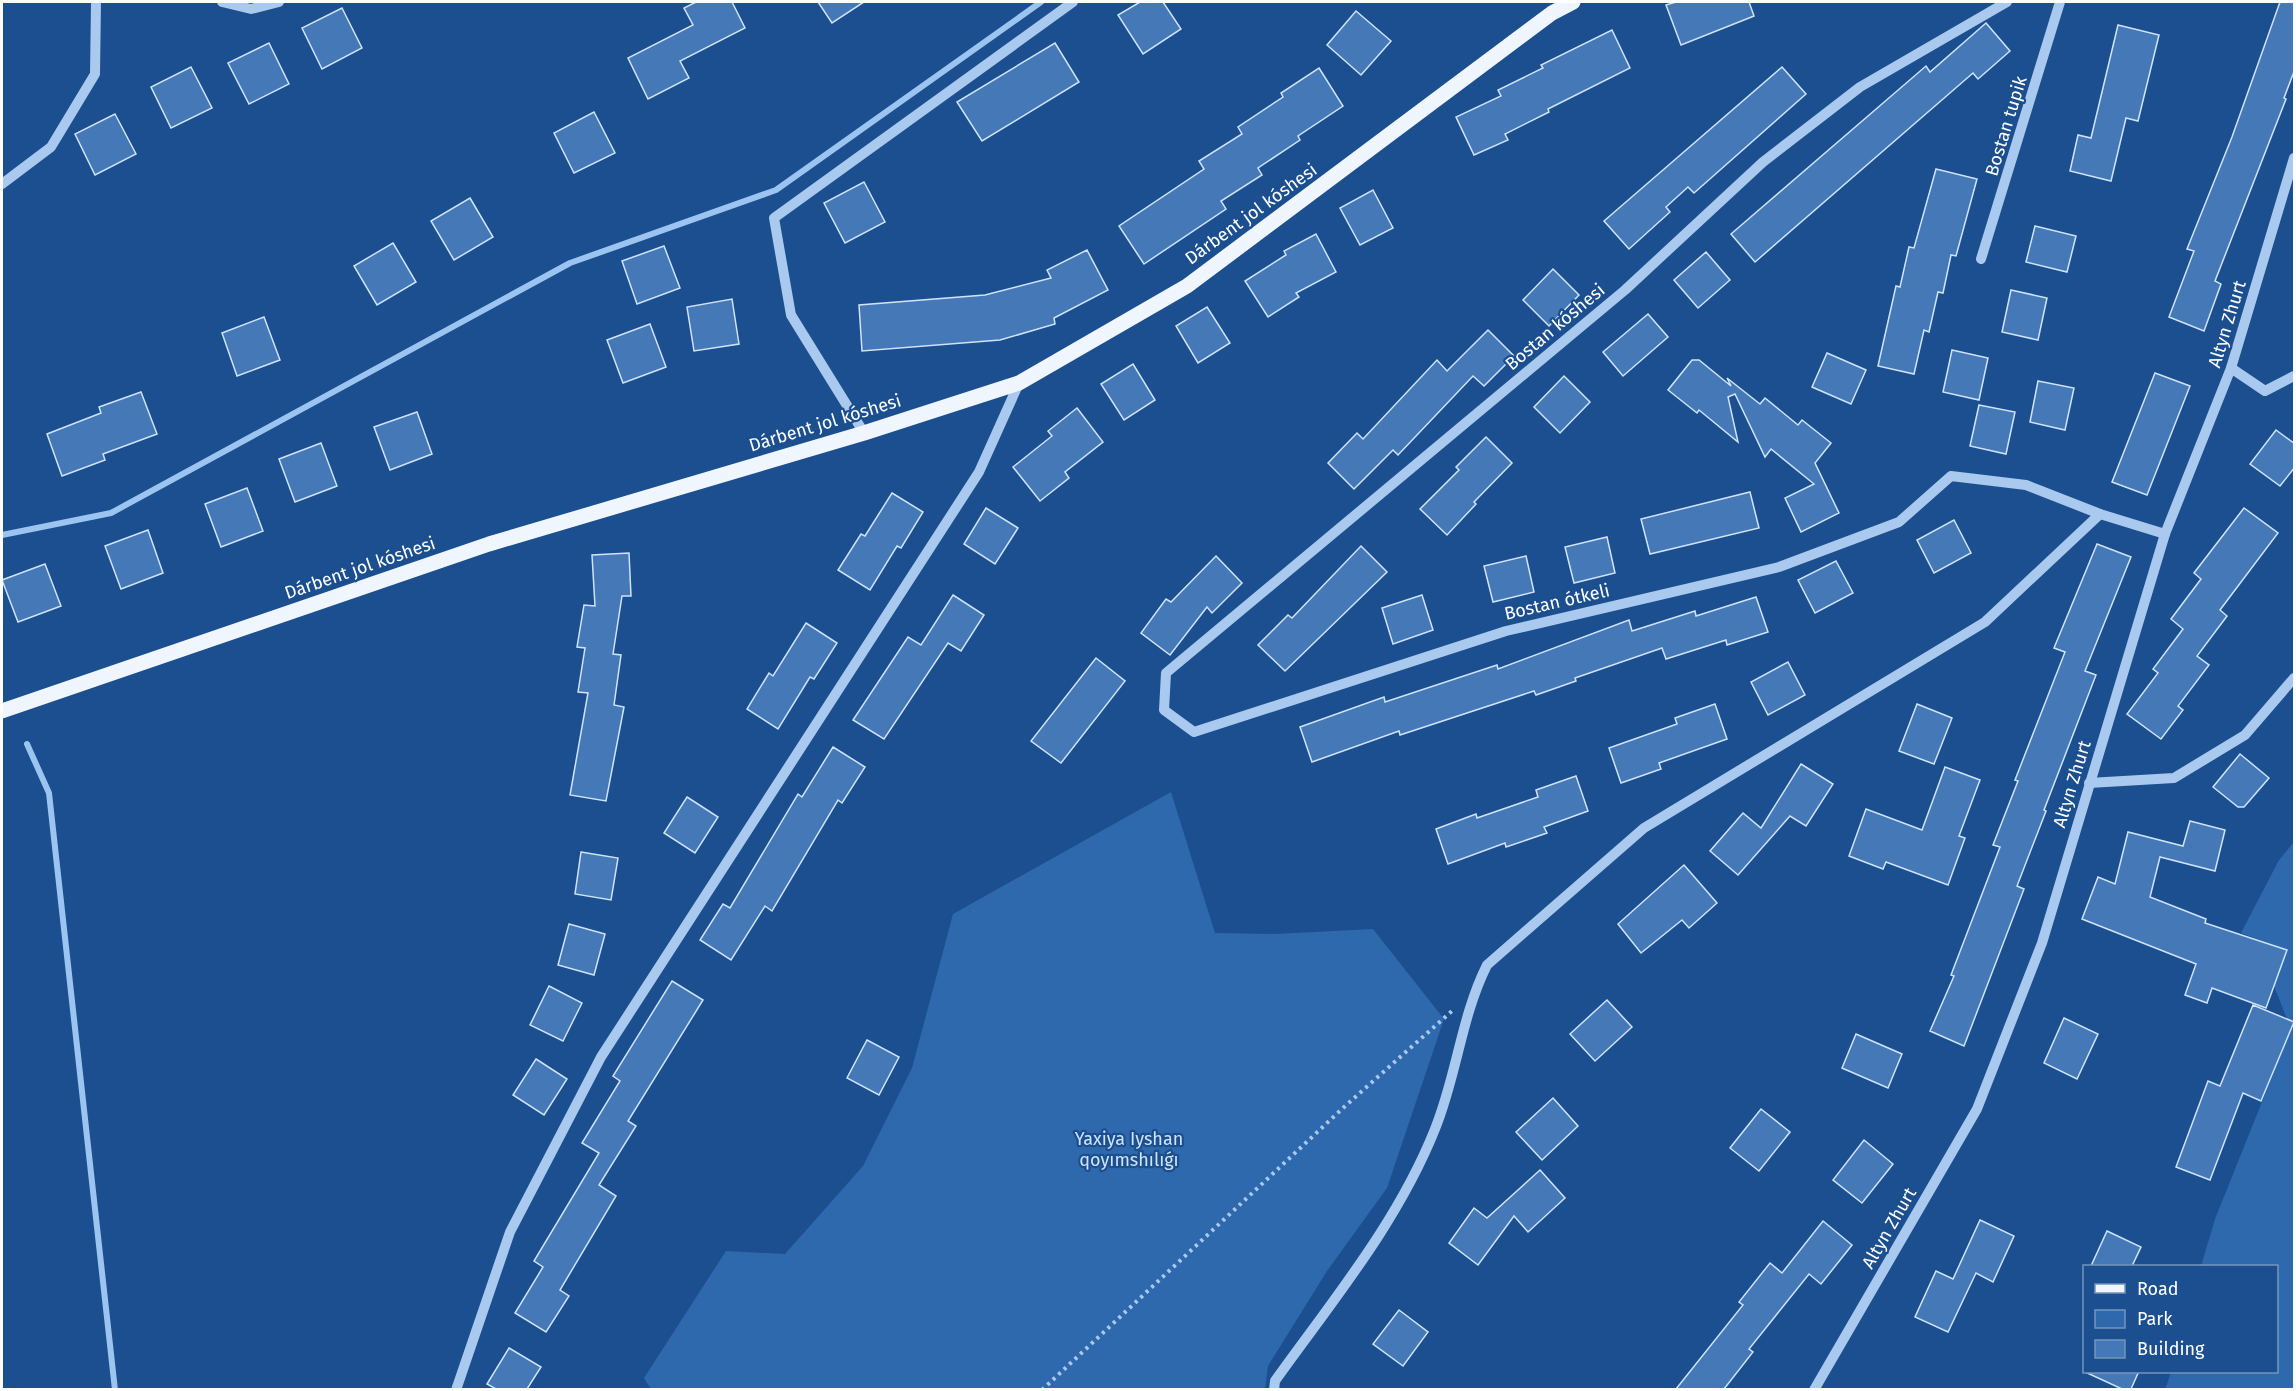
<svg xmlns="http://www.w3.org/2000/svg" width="2296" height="1391" viewBox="0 0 2296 1391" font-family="'Fira Sans',sans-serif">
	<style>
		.green { fill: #2e69ad }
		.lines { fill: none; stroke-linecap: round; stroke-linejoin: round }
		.stream { stroke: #9cc4f0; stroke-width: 6 }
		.building { fill: #4478b7; stroke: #cfe3fa; stroke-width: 1.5 }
		.path { stroke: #a9c9ee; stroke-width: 4; stroke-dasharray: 3 4.5; stroke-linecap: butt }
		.minor { stroke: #a9c9ee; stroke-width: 10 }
		.major { stroke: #f0f6ff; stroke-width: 15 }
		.labels { text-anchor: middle; stroke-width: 4.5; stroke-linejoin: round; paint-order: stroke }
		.street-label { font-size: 18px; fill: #fff; stroke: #1b4f8f }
		.park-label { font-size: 18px; fill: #cfe3fa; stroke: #1b4f8f }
	</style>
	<rect width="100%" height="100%" fill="#1b4f8f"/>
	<g class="green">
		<path d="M1171,792l44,141 59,1 99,-5 71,90 -57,169 -60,83 -59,95 -3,23h-614l-7,-11 82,-127 59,3 78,-88 49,-98 41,-154z"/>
		<path d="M2294,842v547l-129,1 6,-18h105v-106h-75l14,-47 79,-197 -7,-3 -13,-33 13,-36 -46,-17 38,-73z"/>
	</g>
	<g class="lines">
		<g class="stream">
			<path d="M2,535l109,-22 459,-250 206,-73 265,-188"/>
			<path d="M27,744l22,49 66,597"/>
		</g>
	</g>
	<g class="building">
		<path d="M696,2h36l13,26 -65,33 9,17 -41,21 -20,-41 65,-33 -9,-17z"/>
		<path d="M818,2h46l-32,21z"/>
		<path d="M1140,2h23l18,27 -38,25 -25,-39z"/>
		<path d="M1676,2h73l5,14 -73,29 -15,-40z"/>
		<path d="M2280,2h15v67l-11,29 2,1 -71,182 6,3 -17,47 -35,-14 25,-66 -7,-2 45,-112z"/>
		<path d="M342,8l20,40 -40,21 -20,-41z"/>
		<path d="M1356,11l35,30 -30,34 -34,-30z"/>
		<path d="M1986,23l24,28 -32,28 -5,-6 -218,189 -24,-28 195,-168 4,6z"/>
		<path d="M2118,25l41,10 -21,86 -12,-3 -15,63 -41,-10 8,-36 13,3z"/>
		<path d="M1612,30l18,38 -82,41 1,3 -44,22 3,6 -34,15 -18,-38 45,-21 -3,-6 45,-22 -2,-3z"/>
		<path d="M269,43l20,41 -40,20 -21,-41z"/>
		<path d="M1055,43l24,39 -97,59 -25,-39z"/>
		<path d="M191,67l21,41 -41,20 -20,-41z"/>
		<path d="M1782,67l24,27 -112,99 -6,-6 -22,20 4,5 -41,37 -25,-28z"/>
		<path d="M1319,68l24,38 -45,30 2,4 -42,28 4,7 -41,26 5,8 -82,55 -25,-38 85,-57 -5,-8 43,-27 -4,-7 45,-30 -2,-4z"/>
		<path d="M594,112l21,41 -41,20 -20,-40z"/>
		<path d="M115,114l21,40 -41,21 -20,-41z"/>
		<path d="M1936,169l41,10 -21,77 -5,-1 -8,38 -5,-1 -9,40 -5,-2 -10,44 -36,-8 18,-80 4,1 9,-40 5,1z"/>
		<path d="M864,182l21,40 -40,21 -21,-40z"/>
		<path d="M1373,190l20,38 -33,17 -20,-37z"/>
		<path d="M470,198l23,39 -39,23 -23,-39z"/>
		<path d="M2035,226l41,10 -9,36 -41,-10z"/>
		<path d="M1316,234l20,38 -40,21 3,4 -31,20 -23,-36 41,-26 -2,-4z"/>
		<path d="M393,243l23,39 -39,23 -23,-39z"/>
		<path d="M664,246l16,42 -43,16 -15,-43z"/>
		<path d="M1087,250l21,40 -54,28 1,6 -55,16 -138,11 -3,-46 126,-10 66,-17 -4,-8z"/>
		<path d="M1706,252l24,28 -32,28 -24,-28z"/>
		<path d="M1553,269l26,26 -30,31 -26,-26z"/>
		<path d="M2011,290l36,8 -9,42 -36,-8z"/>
		<path d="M732,299l7,45 -45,7 -7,-44z"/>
		<path d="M1207,307l23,36 -32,20 -22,-37z"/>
		<path d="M1648,314l20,23 -45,39 -20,-24z"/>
		<path d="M264,317l16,43 -43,16 -15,-43z"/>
		<path d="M650,324l16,43 -43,16 -16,-43z"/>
		<path d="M1488,330l26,26 -30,30 -11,-10 -75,79 -5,-5 -39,39 -26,-26 29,-30 6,6 74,-79 10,11z"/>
		<path d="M1952,350l36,8 -9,42 -36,-8z"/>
		<path d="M1827,353l39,17 -15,34 -39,-17z"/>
		<path d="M1692,360h7l32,26 -4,-8 33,26 5,-6 33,27 4,-5 29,23 -16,20 24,50 -38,19 -16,-34 29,-14 -43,-35 -6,8 -30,-63 -7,3 10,45 -39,-32 -2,3 -29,-23z"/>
		<path d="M1133,364l22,36 -31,20 -23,-36z"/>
		<path d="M2155,373l35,13 -43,109 -35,-13z"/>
		<path d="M1564,376l26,26 -30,31 -26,-26z"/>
		<path d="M2038,381l36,7 -9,42 -35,-8z"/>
		<path d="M141,392l16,42 -54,20 2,6 -43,16 -15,-42 54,-21 -2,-6z"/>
		<path d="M1979,405l36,7 -9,42 -36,-8z"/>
		<path d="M1077,408l26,34 -38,30 4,6 -29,23 -27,-34 39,-31 -4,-5z"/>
		<path d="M417,412l15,42 -42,16 -16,-43z"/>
		<path d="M2276,430l19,14v23l-15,19 -30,-22z"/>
		<path d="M1486,437l26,26 -38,39 2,2 -29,31 -27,-26 39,-39 -3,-3z"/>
		<path d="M321,443l16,43 -42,16 -16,-43z"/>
		<path d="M247,488l16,43 -42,16 -16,-43z"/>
		<path d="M1750,492l9,36 -109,26 -9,-35z"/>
		<path d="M892,493l31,19 -22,36 -4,-2 -27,44 -32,-20 23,-36 4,2z"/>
		<path d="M986,508l32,20 -23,36 -31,-20z"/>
		<path d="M2244,508l34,25 -58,77 7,6 -30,40 12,9 -31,41 5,4 -22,29 -34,-25 31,-41 -5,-4 30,-40 -12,-10 30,-40 -7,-6z"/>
		<path d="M1954,520l17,33 -37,20 -17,-33z"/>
		<path d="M148,530l15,43 -42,16 -16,-43z"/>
		<path d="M1607,537l8,36 -41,10 -9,-36z"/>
		<path d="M2097,544l34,13 -46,114 11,4 -52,135 2,1 -29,75 7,3 -60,157 -34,-15 24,-55 -3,-1 49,-128 -7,-2 25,-64 -3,-1 50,-128 -11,-4z"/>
		<path d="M1361,546l26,26 -102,99 -27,-26 30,-30 4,3z"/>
		<path d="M629,553l2,43h-9l-9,58 8,1 -7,50 10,2 -18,94 -36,-6 18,-102 -10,-1 7,-44 -8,-1 7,-42 11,1 -3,-51z"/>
		<path d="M1216,556l26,27 -30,30 -5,-6 -37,48 -29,-22 25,-34 5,3z"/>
		<path d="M1526,556l8,36 -41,10 -9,-36z"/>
		<path d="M1836,561l17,32 -38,20 -17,-33z"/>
		<path d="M45,564l16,42 -43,16 -16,-42z"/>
		<path d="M953,595l31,20 -23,36 -13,-8 -64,96 -31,-19 55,-83 13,8z"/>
		<path d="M1422,595l11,35 -40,14 -11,-36z"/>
		<path d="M1756,597l12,35 -41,13 -1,-5 -60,19 -4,-11 -87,30 1,3 -40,14 -2,-4 -134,44 -1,-4 -87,31 -12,-35 84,-30 1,5 112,-37 1,4 131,-49 3,11 63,-20 1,5z"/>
		<path d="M806,623l31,20 -23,36 -4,-2 -32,52 -31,-20 22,-36 4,3z"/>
		<path d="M1096,658l29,23 -64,82 -30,-22z"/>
		<path d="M1788,662l17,33 -37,20 -17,-33z"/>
		<path d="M1715,704l12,35 -68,24 2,6 -40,14 -12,-35 68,-24 -2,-6z"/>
		<path d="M1917,704l35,14 -18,46 -35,-13z"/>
		<path d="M833,747l32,20 -23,36 -4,-3 -66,111 -7,-5 -34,54 -31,-20 23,-36 7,4 68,-114 4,3z"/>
		<path d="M2240,754l29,24 -25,29h-6l-25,-20z"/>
		<path d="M1801,764l32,20 -27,42 -16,-10 -52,59 -28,-24 33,-38 18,15z"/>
		<path d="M1945,767l35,13 -21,56 6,2 -17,47 -62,-23 -3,7 -34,-13 17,-47 56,21z"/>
		<path d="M1576,776l12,35 -44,16 3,6 -41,14 -1,-4 -57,21 -12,-35 40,-15 1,4 61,-21 -2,-7z"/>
		<path d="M687,797l31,20 -23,36 -31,-20z"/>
		<path d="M2190,821l35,9 -10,41 -55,-14 -10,40 56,22 -1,4 82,27 -21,58 -54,-20 -5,15 -22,-8 11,-31 -114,-45 16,-42 17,7 13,-52 55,14z"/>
		<path d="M581,852l37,6 -7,42 -36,-6z"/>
		<path d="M1684,865l33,38 -28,25 -7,-8 -41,33 -23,-29z"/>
		<path d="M569,924l36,10 -11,41 -36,-10z"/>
		<path d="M672,981l31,19 -75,121 8,5 -37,59 17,11 -56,94 9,6 -23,36 -31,-19 28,-46 -9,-6 65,-108 -17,-10 38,-62 -7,-5z"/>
		<path d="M549,986l33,17 -19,38 -33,-16z"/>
		<path d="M1607,1000l25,27 -37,34 -25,-27z"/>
		<path d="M2253,1005l41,17 -33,79 -18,-8 -33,87 -34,-13 32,-86 12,5z"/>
		<path d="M2064,1018l34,16 -21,45 -33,-16z"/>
		<path d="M1856,1034l46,20 -14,34 -46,-20z"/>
		<path d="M867,1040l32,17 -20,38 -32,-17z"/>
		<path d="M536,1059l31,20 -23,36 -31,-20z"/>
		<path d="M1553,1098l25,28 -36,34 -26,-28z"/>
		<path d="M1761,1109l29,23 -31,39 -29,-23z"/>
		<path d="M1864,1140l29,24 -31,39 -29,-23z"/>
		<path d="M1540,1170l25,28 -37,34 -14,-16 -36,49 -29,-22 25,-35 13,10z"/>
		<path d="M1980,1220l34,16 -21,46 -17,-9 -28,59 -33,-15 21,-46 17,8z"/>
		<path d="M1823,1221l29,24 -31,39 -12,-10 -60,75 4,3 -29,37h-48l67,-84 -4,-3 31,-39 12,10z"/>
		<path d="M2107,1231l34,16 -9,19h-41z"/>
		<path d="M1399,1310l29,22 -25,34 -30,-22z"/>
		<path d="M509,1348l32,19 -14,22h-31l-9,-5z"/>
		<path d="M2083,1371h56l-8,18h-9z"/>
	</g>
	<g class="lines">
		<path class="path" d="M1042,1390l301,-282 110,-98"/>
		<g class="minor">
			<path d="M222,2l29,7 28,-7"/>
			<path d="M2007,2l-147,85 -97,75 -138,128 -459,383 -2,37 30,22 312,-101 273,-64 120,-45 52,-46 75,9 74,29 65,20"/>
			<path d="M2,184l49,-37 44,-73 1,-72"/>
			<path d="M1981,259l79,-257"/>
			<path d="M2231,368l34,23 29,-15"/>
			<path d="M864,433l-73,-118 -17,-97 299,-216"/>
			<path d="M2089,783l85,-5 71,-43 49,-57"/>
			<path d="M456,1390l54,-158 91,-175 378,-585 40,-89"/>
			<path d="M1274,1390l1,-9c58,-81 123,-159 160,-252 22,-54 26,-112 52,-164l157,-137 341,-206 115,-108"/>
			<path d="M1814,1390l163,-281 65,-166 123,-409 66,-166 63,-210"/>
		</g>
		<path class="major" d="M2,711l487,-167 375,-111 155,-50 168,-97 365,-273 21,-11"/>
	</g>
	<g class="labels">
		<g class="street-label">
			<text transform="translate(2006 126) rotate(-73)" y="6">Bostan tupik</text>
			<text transform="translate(1251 214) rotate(-36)" y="6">Dárbent jol kóshesi</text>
			<text transform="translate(2227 324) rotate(-73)" y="6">Altyn Zhurt</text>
			<text transform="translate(1555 327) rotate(-40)" y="6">Bostan kóshesi</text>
			<text transform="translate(825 423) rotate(-17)" y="6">Dárbent jol kóshesi</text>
			<text transform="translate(360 568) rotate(-19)" y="6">Dárbent jol kóshesi</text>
			<text transform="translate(1557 602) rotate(-13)" y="6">Bostan ótkeli</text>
			<text transform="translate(2072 784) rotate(-73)" y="6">Altyn Zhurt</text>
			<text transform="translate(1889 1228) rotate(-60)" y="6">Altyn Zhurt</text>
		</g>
		<g class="park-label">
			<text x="1129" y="1145">Yaxiya Iyshan<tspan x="1129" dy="21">qoyımshılıǵı</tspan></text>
		</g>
	</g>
	<rect width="2296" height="1391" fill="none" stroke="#ffffff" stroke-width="6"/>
	<rect x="2083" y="1265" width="195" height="108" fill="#1b4f8f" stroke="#7695bc" stroke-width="1.5"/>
	<rect x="2095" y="1284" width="30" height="9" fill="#f0f6ff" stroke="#7695bc" stroke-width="1.5"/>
	<text x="2137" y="1295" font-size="18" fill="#ffffff">Road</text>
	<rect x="2095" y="1310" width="30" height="18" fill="#2e69ad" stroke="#7695bc" stroke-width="1.5"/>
	<text x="2137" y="1325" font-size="18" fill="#ffffff">Park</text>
	<rect x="2095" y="1340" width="30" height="18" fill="#4478b7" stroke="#7695bc" stroke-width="1.5"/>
	<text x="2137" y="1355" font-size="18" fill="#ffffff">Building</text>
</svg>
